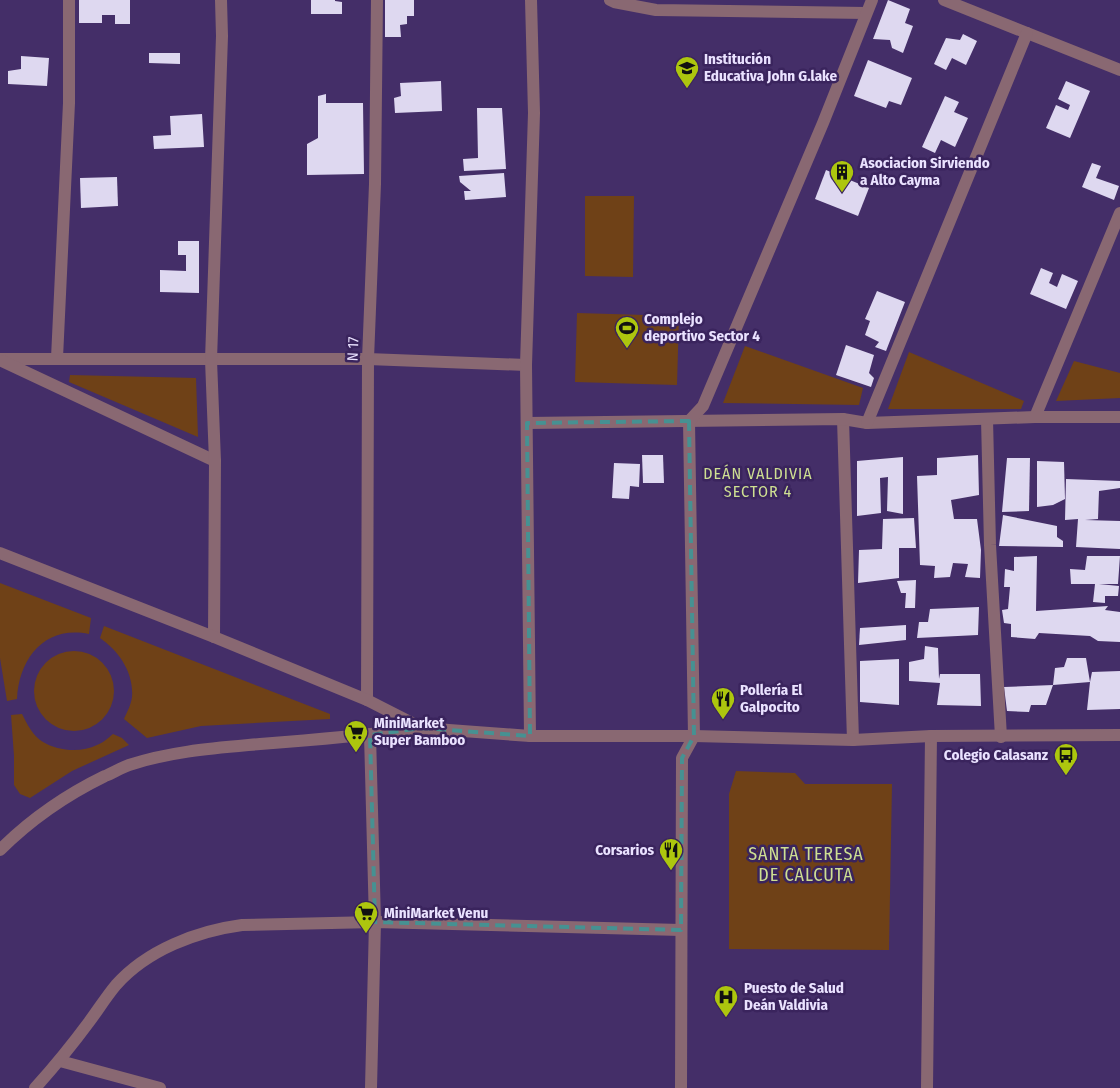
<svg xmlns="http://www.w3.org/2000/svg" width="1120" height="1088" viewBox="0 0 1120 1088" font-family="'Fira Sans Condensed',sans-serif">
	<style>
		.green { fill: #6f4117 }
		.building { fill: #ded8f0 }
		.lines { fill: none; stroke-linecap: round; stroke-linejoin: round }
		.minor { stroke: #896872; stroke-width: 12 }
		.tertiary { stroke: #896872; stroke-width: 12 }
		.marked { fill: none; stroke: #469192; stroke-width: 4; stroke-dasharray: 10 6; stroke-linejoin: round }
		.labels { text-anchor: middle; stroke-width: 5; stroke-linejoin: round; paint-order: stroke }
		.poi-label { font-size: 15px; font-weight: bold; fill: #eae2ff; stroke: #3a245d; text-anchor: start }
		.street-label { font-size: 15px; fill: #eae2ff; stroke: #3a245d }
		.neighbourhood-label { font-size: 16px; letter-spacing: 1px; fill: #cedf92; stroke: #3a245d }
		.quarter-label { font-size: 18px; letter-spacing: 1px; fill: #cedf92; stroke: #3a245d }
	</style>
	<rect width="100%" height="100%" fill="#442e68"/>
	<g class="green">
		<path d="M585,196h49l-1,81 -48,-1z"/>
		<path d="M577,313l102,3 -2,69 -102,-3z"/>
		<path d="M745,346l118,42 -4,17 -136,-2z"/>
		<path d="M909,352l115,49 -3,8h-133z"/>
		<path d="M1074,361l46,12v25l-64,3z"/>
		<path d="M70,375l126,3 2,59 -129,-55z"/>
		<path d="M0,583l91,35 -2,16c-44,-9 -70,24 -72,65l-10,2 -7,-43z"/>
		<path d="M104,626l226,88v5l-129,7 -54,12 -23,-19c3,-7 7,-14 8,-22 2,-24 -13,-46 -32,-59z"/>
		<circle cx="74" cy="691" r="40"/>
		<path d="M22,714c5,10 11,22 21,28 15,9 38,11 54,3 6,-2 11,-7 16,-11l9,4 7,7 -57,26 -42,27 -10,-4 -6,-9v-29l-3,-41z"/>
		<path d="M736,771l59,2 10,11h87l-3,166 -160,-1v-155z"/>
	</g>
	<g class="building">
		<path d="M79,0h51v24h-15v-9h-13v8h-23z"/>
		<path d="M311,0h24v1l7,1v12h-31z"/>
		<path d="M385,0h29v16h-7v8l-7,1 1,12h-16z"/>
		<path d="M888,0l22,9 -5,14 8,3 -10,27 -11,-5 -2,-8 -17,-1z"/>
		<path d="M963,34l14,7 -11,24 -14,-7 -6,12 -12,-6 12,-26 14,2z"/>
		<path d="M149,53h31v11l-31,-1z"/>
		<path d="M21,56l28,2 -2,28 -39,-2v-13l13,-2z"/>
		<path d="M868,60l44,18 -11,27 -12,-4 -3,7 -32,-12z"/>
		<path d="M441,81l1,30 -47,2 -1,-15 7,-2 -1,-13z"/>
		<path d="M1066,81l24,10 -20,47 -24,-10 10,-23 12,5 2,-5 -12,-6z"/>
		<path d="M326,94v9h37l1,71 -57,1v-31l11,-6v-42z"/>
		<path d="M945,96l14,6 -5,10 14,6 -13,29 -14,-7 -6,13 -13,-6z"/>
		<path d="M477,108h25l4,61 -42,2 -1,-12 15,-1z"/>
		<path d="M202,114l2,33 -50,2 -1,-13 18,-1 -1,-19z"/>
		<path d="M1092,163l9,3 -5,12 23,8 -5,14 -32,-13z"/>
		<path d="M826,170l43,18 -11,28 -43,-17z"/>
		<path d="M504,173l2,24 -41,3 -1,-9h7l-11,-9 -1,-6z"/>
		<path d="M117,177l1,29 -37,2 -1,-30z"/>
		<path d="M178,241h21v52l-39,-1v-22l26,1v-16h-8z"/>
		<path d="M1041,268l12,5 -4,10 8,4 5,-13 16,7 -12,28 -36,-15z"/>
		<path d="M877,291l28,11 -19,49 -11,-4 4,-5 -14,-7 5,-14 -5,-2z"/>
		<path d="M846,345l28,10 -5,18 5,5 -3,9 -35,-12z"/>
		<path d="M642,455h21l1,28h-21z"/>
		<path d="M978,455l1,40 -28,5 3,19h23l4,31 -1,28 -15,-1 3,-13 -15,-1 -3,14 -16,1 1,-12 -15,-1 -3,-89 20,-1v-17z"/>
		<path d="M903,457v57l-16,-3 1,-34 -8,1 1,35 -24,3v-55z"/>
		<path d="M1007,458h23l-1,53 -27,1z"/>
		<path d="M1037,461l27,1 1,37 -12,6 -16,2z"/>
		<path d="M614,463l26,1 -1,23 -9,-1 -1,13 -17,-1z"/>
		<path d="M1066,479l54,2v7l-21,3 -1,28 -13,1 35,1v28l-44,-2 2,-28 -13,1z"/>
		<path d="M1003,515l54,11v11l6,4v6l-64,-1z"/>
		<path d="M914,518l2,30h-17v30l-41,5 1,-33 23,-1 1,-30z"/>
		<path d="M1037,556l-1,55 72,-5 -3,4 15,2v30l-22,-1 -8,-5 -51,-3 -4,6 -24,-2v-13l-7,-1 -2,-13 6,-1 2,-22h-6l1,-18 9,2v-14z"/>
		<path d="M1087,556h33l-2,28h-19l20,2 -1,10h-13v7l-12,-1 2,-18h-24l-1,-15 15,1z"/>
		<path d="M916,580l-1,28h-10l1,-15h-5l-4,-12z"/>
		<path d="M979,607l-1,28 -61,3 2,-16h9l2,-13z"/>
		<path d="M906,625v15l-47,5 1,-17z"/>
		<path d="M925,646l13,2 1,31 1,-5h40l1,32 -44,-1 3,-22 -31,-2v-19l15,-3z"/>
		<path d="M1067,658h19l4,24 2,-10 28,-1v38l-33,1 3,-28 -37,3 2,-17 9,-1z"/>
		<path d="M899,659v46l-39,-3v-41z"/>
		<path d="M1053,685l-7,20h-15l-2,7 -22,-1 -3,-24z"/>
	</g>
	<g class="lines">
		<g class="minor">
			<path d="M610,0l4,2 42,8 210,3"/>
			<path d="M944,0l176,70"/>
			<path d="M57,358l12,-255v-103"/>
			<path d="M0,359h368l158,6"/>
			<path d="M2,361l213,100"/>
			<path d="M1035,417l85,-204"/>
			<path d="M843,419l10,321"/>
			<path d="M987,419l3,126 11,192"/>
			<path d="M527,423l316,-4 24,4 168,-6h85"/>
			<path d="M867,423l160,-390"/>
			<path d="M214,637l1,-176 -4,-101 11,-324 -1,-36"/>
			<path d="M367,700l1,-341 7,-175 2,-184"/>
			<path d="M370,735l5,187 -4,166"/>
			<path d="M530,736l-4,-371 8,-252 -3,-113"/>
			<path d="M60,1061l100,27"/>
			<path d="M35,1088c19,-21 37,-43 54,-66 9,-12 17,-25 27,-37 31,-35 81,-54 126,-60l133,-3 306,8"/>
			<path d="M681,1088l1,-330 12,-22 -5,-315 14,-15 120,-283 49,-123"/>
			<path d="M927,1088l4,-352"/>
		</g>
		<g class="tertiary">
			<path d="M0,553l214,84 153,63 55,28 108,8h164l159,4 78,-4 189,-1"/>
			<path d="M0,850c30,-30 66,-55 105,-74 8,-3 15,-8 24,-11 42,-14 87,-17 131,-21 54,-4 108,-9 162,-16"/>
		</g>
	</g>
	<path class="marked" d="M689,421l5,315 -12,22 -1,172 -306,-8 -5,-187 52,-7 108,8 -3,-313z"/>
	<defs>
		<g id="school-pin" transform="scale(1.25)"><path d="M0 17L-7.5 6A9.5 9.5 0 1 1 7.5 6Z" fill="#adc60e" stroke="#3a245d"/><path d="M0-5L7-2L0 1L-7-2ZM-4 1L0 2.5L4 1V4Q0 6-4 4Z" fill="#111"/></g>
		<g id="building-pin" transform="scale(1.25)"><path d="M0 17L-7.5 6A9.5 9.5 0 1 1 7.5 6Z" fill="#adc60e" stroke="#3a245d"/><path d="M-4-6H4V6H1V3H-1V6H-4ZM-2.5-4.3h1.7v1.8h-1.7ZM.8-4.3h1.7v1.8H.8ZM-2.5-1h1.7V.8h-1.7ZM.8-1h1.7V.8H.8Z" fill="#111"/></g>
		<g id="stadium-pin" transform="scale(1.25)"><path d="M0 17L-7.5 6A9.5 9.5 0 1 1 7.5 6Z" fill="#adc60e" stroke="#3a245d"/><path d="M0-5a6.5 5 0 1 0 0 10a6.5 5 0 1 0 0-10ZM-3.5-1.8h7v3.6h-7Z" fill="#111"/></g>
		<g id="restaurant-pin" transform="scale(1.25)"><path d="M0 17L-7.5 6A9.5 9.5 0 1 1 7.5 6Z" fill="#adc60e" stroke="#3a245d"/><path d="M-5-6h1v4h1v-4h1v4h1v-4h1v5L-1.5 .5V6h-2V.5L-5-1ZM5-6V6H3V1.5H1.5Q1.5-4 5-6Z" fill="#111"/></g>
		<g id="supermarket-pin" transform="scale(1.25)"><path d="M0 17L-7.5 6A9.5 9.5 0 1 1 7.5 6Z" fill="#adc60e" stroke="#3a245d"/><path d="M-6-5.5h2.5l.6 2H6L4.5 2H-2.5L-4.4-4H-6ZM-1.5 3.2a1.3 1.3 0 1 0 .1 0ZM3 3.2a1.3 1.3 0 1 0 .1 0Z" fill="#111"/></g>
		<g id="bus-pin" transform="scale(1.25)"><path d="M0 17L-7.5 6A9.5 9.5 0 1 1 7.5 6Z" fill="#adc60e" stroke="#3a245d"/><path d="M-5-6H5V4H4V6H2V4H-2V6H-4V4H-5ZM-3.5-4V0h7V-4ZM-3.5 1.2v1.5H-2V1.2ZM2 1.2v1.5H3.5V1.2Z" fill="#111"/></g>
		<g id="hospital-pin" transform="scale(1.25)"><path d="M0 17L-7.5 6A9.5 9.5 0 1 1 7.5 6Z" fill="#adc60e" stroke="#3a245d"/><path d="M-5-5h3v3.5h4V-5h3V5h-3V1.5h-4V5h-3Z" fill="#111"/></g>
	</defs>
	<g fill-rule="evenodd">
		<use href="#school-pin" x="687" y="68"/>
		<use href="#building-pin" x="842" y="172"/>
		<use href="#stadium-pin" x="627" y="328"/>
		<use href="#restaurant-pin" x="723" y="699"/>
		<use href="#supermarket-pin" x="356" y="732"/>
		<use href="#bus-pin" x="1066" y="755"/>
		<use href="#restaurant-pin" x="671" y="850"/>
		<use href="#supermarket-pin" x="366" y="913"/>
		<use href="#hospital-pin" x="726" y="997"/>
	</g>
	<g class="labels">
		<g class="poi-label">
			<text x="704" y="64">Institución<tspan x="704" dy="17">Educativa John G.lake</tspan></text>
			<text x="860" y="168">Asociacion Sirviendo<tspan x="860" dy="17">a Alto Cayma</tspan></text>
			<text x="644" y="324">Complejo<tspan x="644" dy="17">deportivo Sector 4</tspan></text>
			<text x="740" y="695">Pollería El<tspan x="740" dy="17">Galpocito</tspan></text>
			<text x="374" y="728">MiniMarket<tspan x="374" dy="17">Super Bamboo</tspan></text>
			<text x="1048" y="760" text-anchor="end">Colegio Calasanz</text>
			<text x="654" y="855" text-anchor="end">Corsarios</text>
			<text x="384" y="918">MiniMarket Venu</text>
			<text x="744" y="993">Puesto de Salud<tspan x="744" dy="17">Deán Valdivia</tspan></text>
		</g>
		<g class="street-label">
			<text transform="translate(353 349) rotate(-88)" y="5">N 17</text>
		</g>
		<g class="neighbourhood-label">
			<text x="758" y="479">DEÁN VALDIVIA<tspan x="758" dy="18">SECTOR 4</tspan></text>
		</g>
		<g class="quarter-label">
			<text x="806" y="860">SANTA TERESA<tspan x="806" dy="21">DE CALCUTA</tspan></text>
		</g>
	</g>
</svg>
